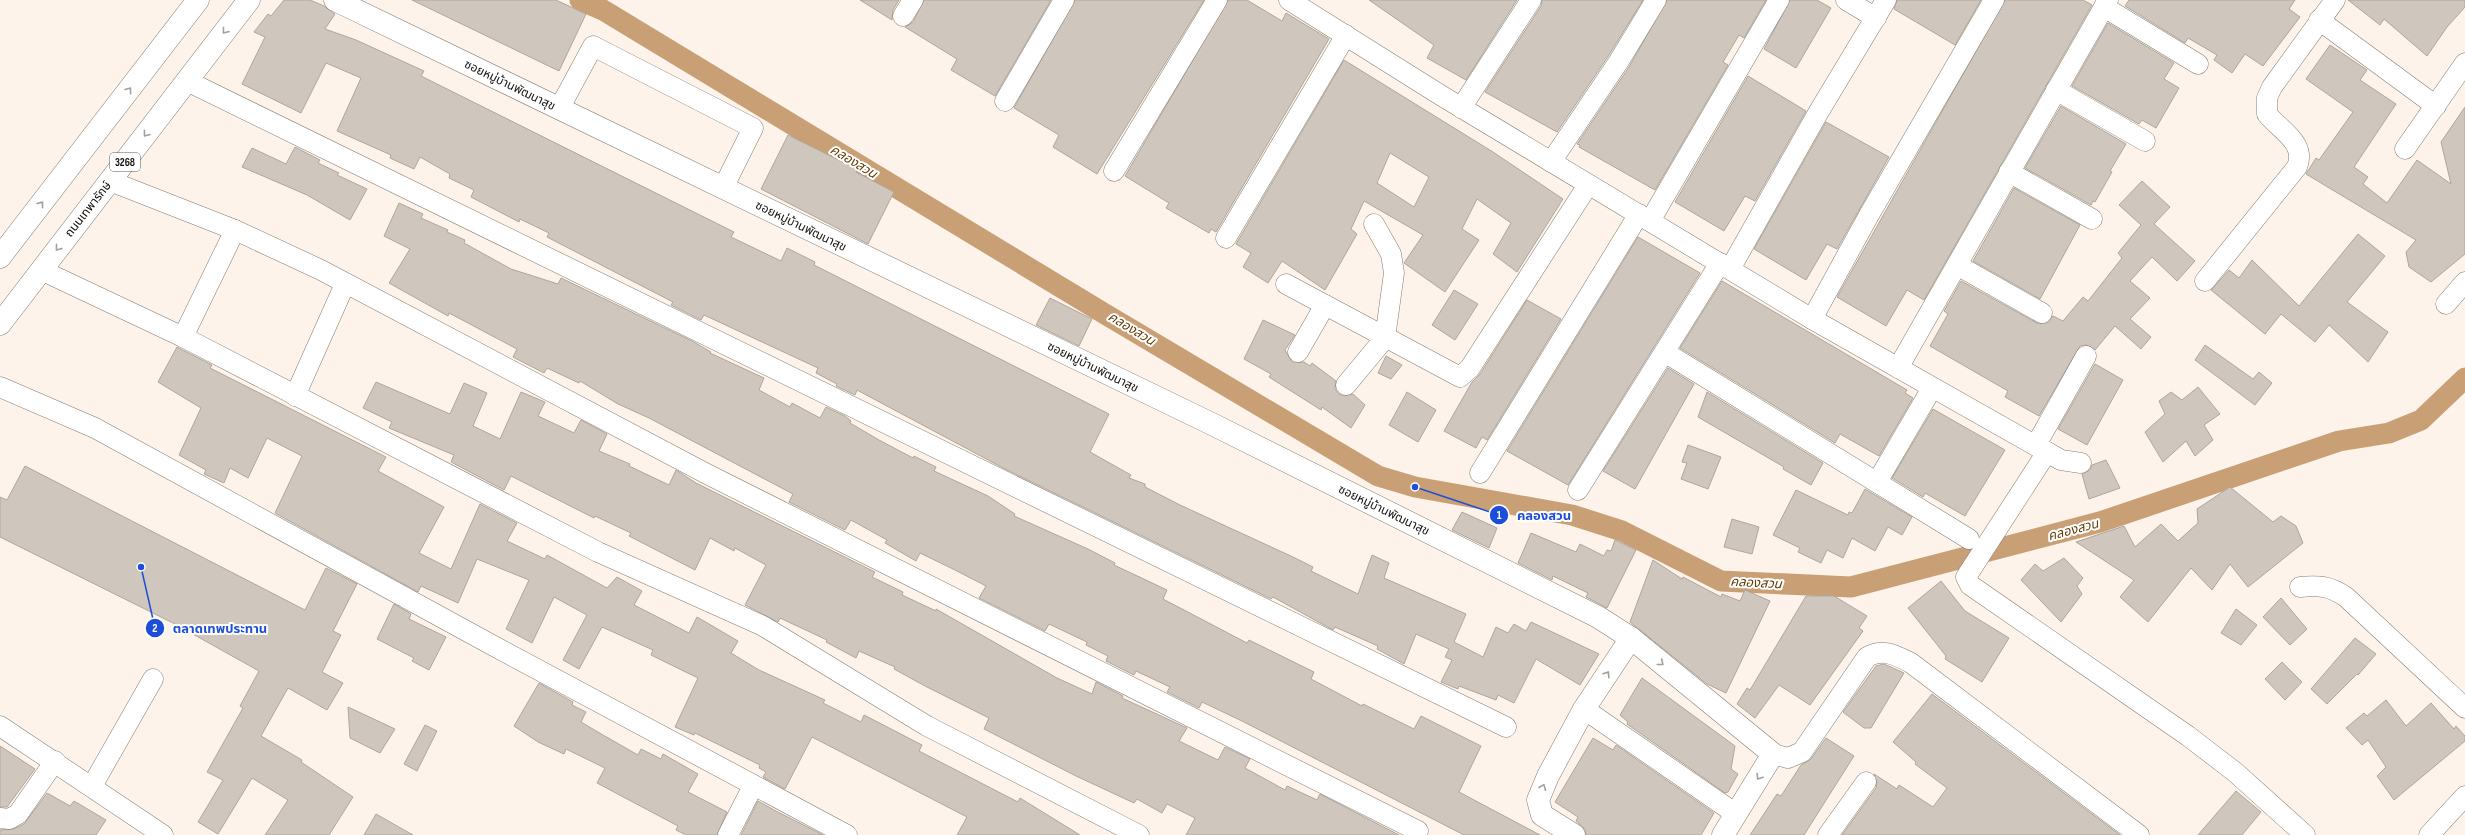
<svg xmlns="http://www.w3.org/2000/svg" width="2465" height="835" viewBox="0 0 2465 835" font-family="'Sofia Sans Condensed','Noto Sans Thai',sans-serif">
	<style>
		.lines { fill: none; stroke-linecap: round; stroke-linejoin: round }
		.canal { stroke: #c9a075; stroke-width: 21 }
		.building { fill: #cfc6bd; stroke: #afa69e; fill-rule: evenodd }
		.minor-casing { stroke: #857c74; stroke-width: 21 }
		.tertiary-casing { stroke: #857c74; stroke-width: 23 }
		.primary-casing { stroke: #857c74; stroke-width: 23 }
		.minor { stroke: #fff; stroke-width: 20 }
		.tertiary { stroke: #fff; stroke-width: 22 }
		.primary { stroke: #fff; stroke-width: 22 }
		.oneway { stroke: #a1a09f }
		.labels { text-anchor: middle; stroke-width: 4; stroke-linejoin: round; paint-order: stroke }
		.shield { fill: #fff; stroke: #5a5856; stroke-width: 1 }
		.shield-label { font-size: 11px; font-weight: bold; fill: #14110e }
		.street-label { font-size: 12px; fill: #14110e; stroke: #fff }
		.water-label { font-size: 13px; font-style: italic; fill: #643c05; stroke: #fff }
		.leader { fill: none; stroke: #1d4ed8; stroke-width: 1.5 }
		.callout-dot { fill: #1d4ed8; stroke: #fff; stroke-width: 1.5 }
		.mark-label { font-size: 12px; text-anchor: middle; font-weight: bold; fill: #fff }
		.callout-label { font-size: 13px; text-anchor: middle; font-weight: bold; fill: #1d4ed8; stroke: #fff; stroke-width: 4; stroke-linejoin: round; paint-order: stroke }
	</style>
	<rect width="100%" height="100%" fill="#fdf3ea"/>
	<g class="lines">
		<path class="canal" d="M580,0l23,10 502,304 273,162 37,11 157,28 50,16 99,50 130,6 249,-65 239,-81 50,-8 32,-13 44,-42"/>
	</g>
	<g class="building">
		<path d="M284,0h26l14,6 11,8 -10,15 31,11 68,31 -3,5 313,156 -3,5 50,24 6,-13 28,14 -1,3 295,149 -19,38 41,23 -2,3 16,6v3l35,18 113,52 20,10 -2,4 47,23 14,-39 17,8 -5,15 82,36 -12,28 29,15 13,-30 12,6 6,-9 12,7 5,-9 68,32 -19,31 -44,-26 -22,44 -16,-8 -2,5 -37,-14 -1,3 -17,-7 11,-22 -7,-3 4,-8 -33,-15 -12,30 -27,-15 1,-3 -43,-19 -2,3 -60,-33 -2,2 -266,-130 -148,-79 -2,5 -19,-9 1,-2 -21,-11 2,-5 -114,-53 -3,5 -30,-15 2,-3 -126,-65 2,-4 -29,-14 -1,3 -48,-25 3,-7 -25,-12 1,-4 -30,-17 -6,12 -24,-11 1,-3 -54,-24 24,-53 -35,-15 -25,50 -59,-29 23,-47 -11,-5 14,-18 3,2z"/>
		<path d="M412,0h144l30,14 -27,57z"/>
		<path d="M860,0h39l-6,10 -1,10z"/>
		<path d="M924,0h127l-56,96 -44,-26 6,-11 -52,-32 8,-5z"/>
		<path d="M1075,0h129l-107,174 -44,-27 6,-12 -45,-27z"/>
		<path d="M1228,0h19l35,21 4,-8 43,26 -113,193 -5,-3 -2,4 -43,-25 3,-5 -44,-27z"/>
		<path d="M1369,0h148l-51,80 -39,-22 7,-13z"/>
		<path d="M1542,0h101l-34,55 -52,77 -72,-40 56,-86z"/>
		<path d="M1667,0h99l-22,38 -5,-3 -16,27 5,3 -73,125 -76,-43 1,-2 -3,-1 52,-77z"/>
		<path d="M1790,0h27l14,8 -35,60 -32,-19z"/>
		<path d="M1897,0h84l-26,45 -61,-36z"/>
		<path d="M2005,0h78l9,5 -168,295 -17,-10 -21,36 -49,-29z"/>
		<path d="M2129,0h166l-6,9 11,8 -37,49 -18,-12 -13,19 -18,-13 3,-5 -29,-17 -3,5 -60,-37z"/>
		<path d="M2348,0h117v7l-18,20 -20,29 -43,-37 -4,6z"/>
		<path d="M2108,23l66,40 -10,16 15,9 -23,40 -14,-8 -3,4 -67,-38z"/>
		<path d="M2330,45l37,25 -7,10 36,24 -42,63 14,10 -5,7 24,19 30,-43 34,24 -10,-42 24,-35v147l-34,28 -22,-15 -3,-15 10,-12 -110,-66 10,-16 3,2 34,-48 -47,-33z"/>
		<path d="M1344,60l149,92 70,47 -46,73 -24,-18 18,-31 -34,-24 -15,30 17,11 -34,52 -41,-29 19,-28 -59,-34 -13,28 6,5 -32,56 -43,-29 -14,22 -25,-16 8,-14 -15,-9zM1390,153l39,24 -15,30 -37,-24z"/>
		<path d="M1748,76l58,35 -51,90 -10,-5 -21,35 -49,-29z"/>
		<path d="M2061,106l65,38 -16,27 2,1 -17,30 -2,-1 -2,4 -66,-37z"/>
		<path d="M1826,122l63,35 -52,92 -10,-5 -21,36 -52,-31z"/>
		<path d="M788,135l69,34 -1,3 38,20 -26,52 -107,-55z"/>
		<path d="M295,147l25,13 -2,3 21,10 -2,2 30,14 -17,31 -43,-25 -65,-28 10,-19 34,16z"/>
		<path d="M2142,181l28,26 -16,17 41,37 -18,20 -25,-24 -22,24 20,17 -20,21 21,18 -10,12 -26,-23 -20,24 -9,-5 -6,1 -41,70 -34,-19 3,-6 -78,-45 18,-32 -4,-3 17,-30 76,42h10l6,-7 10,5 20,-24 5,4 34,-43 -4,-5 23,-28 -22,-20z"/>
		<path d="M2014,188l66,37 -40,74 -67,-38z"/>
		<path d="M399,203l24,11 -2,4 27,12 -1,2 18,8 -1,3 47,26 47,15 3,-6 131,63 19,11 -1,1 54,25 -5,12 31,17 2,-4 28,15 6,-11 19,9 6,5 -1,2 29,17 34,18 1,-2 22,11 -2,4 54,25 27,18 -1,2 74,33 27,14 -1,2 53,25 -4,9 84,44 2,-3 65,32 -3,7 51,27 1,-2 51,25 7,-13 60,30 -22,46 81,43h-76l-222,-114 -40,-19 -3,6 -32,-16 3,-5 -34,-16 -2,4 -28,-14 2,-5 -22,-11 1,-3 -38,-18 -4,7 -66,-33 7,-12 -31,-16 -35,-17 -4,8 -31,-18 2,-3 -36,-20 -6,10 -56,-28 4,-8 -144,-76 -31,-14 -38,-23 -1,2 -32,-15 -3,5 -31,-16 4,-8 -68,-36 -1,3 -59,-33 21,-34 -26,-13z"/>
		<path d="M2358,234l27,22 -38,46 41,30 -20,30 -39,-37 -14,17 -34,-28 -16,20 -54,-44 18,-20 10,8 13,-18 47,46z"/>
		<path d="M1638,237l62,36 -132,212 -61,-34z"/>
		<path d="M1722,281l185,109 -2,3 8,5 -34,58 -39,-22 -5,9 -155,-95z"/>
		<path d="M1454,290l24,14 -23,36 -23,-15z"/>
		<path d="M1050,298l42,21 -13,27 -43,-21z"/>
		<path d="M1527,300l34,19 -74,121 -5,-3 -6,11 -32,-17 28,-49 8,-8z"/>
		<path d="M1263,320l32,15 -10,15 7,12h12l6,4 2,-3 24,18 -1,8 4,5 5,2 9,-2 12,11 -14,23 -29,-21 -1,3 -52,-33 2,-3 -27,-15z"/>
		<path d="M2205,345l48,34 6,-7 13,11 -17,22 -60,-45z"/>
		<path d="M177,347l35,18 -2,3 176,89 -8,14 66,36 -25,46 32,16 29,-65 37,19 -10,18 38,18 2,-4 60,33 10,-11 25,14 -8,14 55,28 8,-16 41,24 -7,12 28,17 66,30 -2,3 38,19 3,-7 58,30 -3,6 99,51 2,-4 60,37h-123l10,-18 -155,-80 -27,52 -22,-12 3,-5 -7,-4 1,-3 -65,-32 -1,2 -19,-8 23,-49 -47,-23 2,-5 -51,-23 -23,42 -16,-9 24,-45 -33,-18 -22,46 -26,-14 23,-49 -52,-21 -19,44 -37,-17 -3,6 -143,-79 27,-57 -35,-18 -19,40 -18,-10 -6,15 -20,-9 2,-4 -27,-15 22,-47 -43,-26z"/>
		<path d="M1386,356l16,9 -11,14 -13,-6z"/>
		<path d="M2095,364l28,16 -36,65 -29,-16z"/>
		<path d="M1668,368l26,16 -59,105 -32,-18z"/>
		<path d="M376,382l74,32 14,-31 23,10 -14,33 27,13 21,-47 24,10 -7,14 36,17 7,-13 26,14 -8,17 31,13 -1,2 40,19 7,-15 20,13 179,89 -3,5 31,15 -1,3 34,16v-2l121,69 35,16 4,-12 27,14 -1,2 65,30 -8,13 39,19 7,-13 25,12 -5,9 40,22 2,-4 30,14 3,-6 79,41h-213l9,-17 -28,-14 -5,9 -25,-14 -3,4 -58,-27 -92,-47 5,-11 -64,-32 -31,-17 1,-2 -36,-16 -3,7 -30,-16 1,-2 -47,-22 -2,4 -33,-17 21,-40 -31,-17 -1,3 -24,-13 -15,32 -66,-34 2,-3 -36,-17 -1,2 -83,-42 -7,14 -53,-28 3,-7 -65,-27 3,-6 -29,-14z"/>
		<path d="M2198,387l22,27 -16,11 9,15 -18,16 -9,-15 -23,21 -18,-30 20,-18 -6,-13 12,-9 11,8z"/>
		<path d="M1407,392l29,18 -18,32 -29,-17z"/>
		<path d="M1707,392l116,71 -12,22 -28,-16 1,-2 -86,-50z"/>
		<path d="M1933,409l72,41 -40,66 -40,-23 -2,4 -31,-19z"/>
		<path d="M1688,445l33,12 -13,32 -27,-10 6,-16 -5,-1z"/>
		<path d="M2106,460l14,28 -31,11 -7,-25 8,-4 2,-5z"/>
		<path d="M25,466l280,144 21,-42 31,16 -24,47 8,4 -19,37 21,11 -16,27 -39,-22 -27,48 41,24 -1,2 52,35 -24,38h-64l23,-35 -36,-22 -34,56 -20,-12 25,-42 -16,-8 36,-64 -3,-2 19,-35 -86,-48 -173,-86v-40l7,3z"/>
		<path d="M2230,487l43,35 8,-6 15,10 7,17 -55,44 -18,-23 -18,26 -21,-22 -43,54 -28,-25 14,-17 -58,-38 48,-16 11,21 26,-23 17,17 20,-18 -1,-14z"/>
		<path d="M1865,489l47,28 -10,18 -14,-8 -13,24 -23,-13 -9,20 -16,-8 -6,13 -23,-11 2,-4 -27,-13 23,-45 52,25 1,-3 3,1z"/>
		<path d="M1462,512l35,16 -8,20 -37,-18z"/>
		<path d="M1732,519l27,8 -7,27 -28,-7z"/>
		<path d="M1531,533l45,19 4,-8 24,12 3,-6 4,1 4,-11 21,10 -29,58 -21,-11 2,-4 -35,-17 -1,4 -34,-17z"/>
		<path d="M2064,558l19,20 -6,8 5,8 -21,28 -40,-42 14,-16 8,7z"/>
		<path d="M1653,560l29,19 1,-2 38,20 1,-3 18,7 5,-11 25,11 -44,92 -19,-9 -77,-62z"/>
		<path d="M1941,581l24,30 44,27 -27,44 -37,-23 1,-3 -38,-48z"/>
		<path d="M1806,596h28l33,20 -8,12 4,3 -53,74 -31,-20 -24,33 -18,-14 10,-16 3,2z"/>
		<path d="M2281,598l26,31 -17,16 -27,-28z"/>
		<path d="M394,604l17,10 -2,5 37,18 -17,33 -17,-9 2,-3 -37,-19z"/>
		<path d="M2236,609l21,16 -16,20 -20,-12z"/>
		<path d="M2355,638l21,16 -18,21 -1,-1 -30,30 -16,-15z"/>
		<path d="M2282,662l20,20 -17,18 -20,-21z"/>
		<path d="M1884,664l20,9 -33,55h-7l-21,-16 33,-46z"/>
		<path d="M1642,678l93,68 -4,23 7,5 -10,18 -3,1 -98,-69 1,-2 -8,-7z"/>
		<path d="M539,683l34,19 -1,3 14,7 -5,10 22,13 35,20 3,-6 20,10 2,-5 35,20 -10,18 39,20 -10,23h-31l-10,-5 2,-4 -81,-43 8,-15 -39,-19 -2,5 -26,-12 -24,-16z"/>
		<path d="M1932,694l188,141h-278l34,-47 1,-5 -3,-9 23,15 2,-4 34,22 14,-19 -32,-24 1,-2 -23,-20z"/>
		<path d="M2386,700l20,26 25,-23 23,26 2,-3 9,10v5l-71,59 -17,-24 9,-9 -18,-27 -6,5 -16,-17 18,-15 3,3z"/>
		<path d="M348,707l47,22 -15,24 -30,-15z"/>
		<path d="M425,725l12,6 -20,40 -13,-7z"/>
		<path d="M1593,738l20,12 3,-5 98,68 -13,22h-115l-1,-6 -9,-8 2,-4 -23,-15z"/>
		<path d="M1826,738l28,18 -50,79h-54l27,-41 4,2 20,-31 10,-6z"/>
		<path d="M0,746l35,23 -28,38h-7z"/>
		<path d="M2236,791l25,21 -19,23h-44z"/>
		<path d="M47,793l23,13 4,-5 32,19 -10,15h-96v-5l14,-1 10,-5z"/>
		<path d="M758,801l16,9 49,25h-82z"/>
		<path d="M376,814l37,21h-49z"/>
	</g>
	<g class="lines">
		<g class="minor-casing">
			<g id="minor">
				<path d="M1289,0l153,96 370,223 249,141 20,3"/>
				<path d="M1846,0l30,18"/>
				<path d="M2104,7l94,57"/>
				<path d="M903,16l10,-16"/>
				<path d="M2319,20l117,86"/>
				<path d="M187,81l1319,646"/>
				<path d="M2056,90l89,51"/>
				<path d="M1005,101l59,-101"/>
				<path d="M1461,108l70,-108"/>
				<path d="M559,109l34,-63 160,82 -30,60"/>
				<path d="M2405,149l60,-86"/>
				<path d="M1551,162l68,-101 37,-61"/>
				<path d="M1114,171l103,-171"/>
				<path d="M2009,172l83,47"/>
				<path d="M110,181l125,49 86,40 386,204 711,357 -2,4"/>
				<path d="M1650,221l129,-221"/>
				<path d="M1226,238l120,-203"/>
				<path d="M1957,265l85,48"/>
				<path d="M1730,269l88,-156 68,-113"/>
				<path d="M41,270l142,67 415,215 165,74 164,100 212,109"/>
				<path d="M2205,281l92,-114c10,-24 -17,-37 -30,-53v-16l5,-11 63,-87"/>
				<path d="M1286,284l174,93 10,-9 118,-183"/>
				<path d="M2446,304l19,-22"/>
				<path d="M1812,319l57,-104 125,-215"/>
				<path d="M183,337l52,-107"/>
				<path d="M1298,352l27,-47"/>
				<path d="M1666,353l303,186"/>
				<path d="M1898,368l210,-368"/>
				<path d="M1346,385l39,-47 9,-65 -3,-19 -17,-30"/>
				<path d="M0,387l95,41 397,217 355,190"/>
				<path d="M295,396l50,-112"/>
				<path d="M2036,445l50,-89"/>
				<path d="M2047,452l-81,125 4,8 218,151 47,36 70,63"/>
				<path d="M1480,473l159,-259"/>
				<path d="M1877,482l55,-94"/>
				<path d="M1578,490l142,-227"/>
				<path d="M2300,587c19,-2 30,-1 46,10l119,111"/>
				<path d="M1584,709l152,105"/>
				<path d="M0,726l163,109"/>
				<path d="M1773,754l15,4 14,-6 65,-95c17,-9 28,-2 44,6l228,172"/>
				<path d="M92,786l61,-107"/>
				<path d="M0,818l9,1 9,-5 37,-53"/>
				<path d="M728,835l25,-49"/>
				<path d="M1828,835l38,-53"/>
				<path d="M2429,835l36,-39"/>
			</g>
		</g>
		<g class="tertiary-casing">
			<g id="tertiary">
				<path d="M335,0l877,424 386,193 33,21 142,116 -50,81"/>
				<path d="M1574,835l-32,-20 -4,-15 10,-24 36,-67 47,-71"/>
			</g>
		</g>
		<g class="primary-casing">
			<g id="primary">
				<path d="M0,257l198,-257"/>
				<path d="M0,324l249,-324"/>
			</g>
		</g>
		<use href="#minor" class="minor"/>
		<use href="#tertiary" class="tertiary"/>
		<use href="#primary" class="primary"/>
	</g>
	<defs><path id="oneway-chevron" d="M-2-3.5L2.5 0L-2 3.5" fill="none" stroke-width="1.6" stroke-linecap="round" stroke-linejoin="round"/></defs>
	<g class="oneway">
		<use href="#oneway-chevron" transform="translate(225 31) rotate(128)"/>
		<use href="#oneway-chevron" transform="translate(129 90) rotate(-53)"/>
		<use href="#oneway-chevron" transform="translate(146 134) rotate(127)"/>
		<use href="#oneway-chevron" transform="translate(41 204) rotate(-52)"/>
		<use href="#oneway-chevron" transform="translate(58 248) rotate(128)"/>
		<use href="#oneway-chevron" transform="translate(1661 663) rotate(39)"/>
		<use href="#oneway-chevron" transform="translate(1607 674) rotate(-57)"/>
		<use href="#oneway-chevron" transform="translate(1759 777) rotate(122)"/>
		<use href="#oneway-chevron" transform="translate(1543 787) rotate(-68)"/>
	</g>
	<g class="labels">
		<rect class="shield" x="110" y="153" width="30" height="18" rx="3"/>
		<g class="shield-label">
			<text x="125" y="166">3268</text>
		</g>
		<g class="street-label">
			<text transform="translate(510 85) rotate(26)" y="4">ซอยหมู่บ้านพัฒนาสุข</text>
			<text transform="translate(88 209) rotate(-52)" y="4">ถนนเทพารักษ์</text>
			<text transform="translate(801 226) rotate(26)" y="4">ซอยหมู่บ้านพัฒนาสุข</text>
			<text transform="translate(1093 367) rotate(26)" y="4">ซอยหมู่บ้านพัฒนาสุข</text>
			<text transform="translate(1384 510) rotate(26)" y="4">ซอยหมู่บ้านพัฒนาสุข</text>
		</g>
		<g class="water-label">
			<text transform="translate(854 161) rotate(31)" y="5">คลองสวน</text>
			<text transform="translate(1132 328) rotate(31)" y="5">คลองสวน</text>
			<text transform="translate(2073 529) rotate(-15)" y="5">คลองสวน</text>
			<text transform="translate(1756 582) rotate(3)" y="5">คลองสวน</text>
		</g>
	</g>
	<path class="leader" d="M1415 487L1499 515M141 567L155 628"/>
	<g class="callout-dot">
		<circle cx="1415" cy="487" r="4"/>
		<circle cx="141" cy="567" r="4"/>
		<circle cx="1499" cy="515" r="10"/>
		<circle cx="155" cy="628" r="10"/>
	</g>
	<g class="mark-label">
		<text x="1499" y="519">1</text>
		<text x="155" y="632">2</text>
	</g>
	<g class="callout-label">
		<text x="1544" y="520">คลองสวน</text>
		<text x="220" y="633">ตลาดเทพประทาน</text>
	</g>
</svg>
